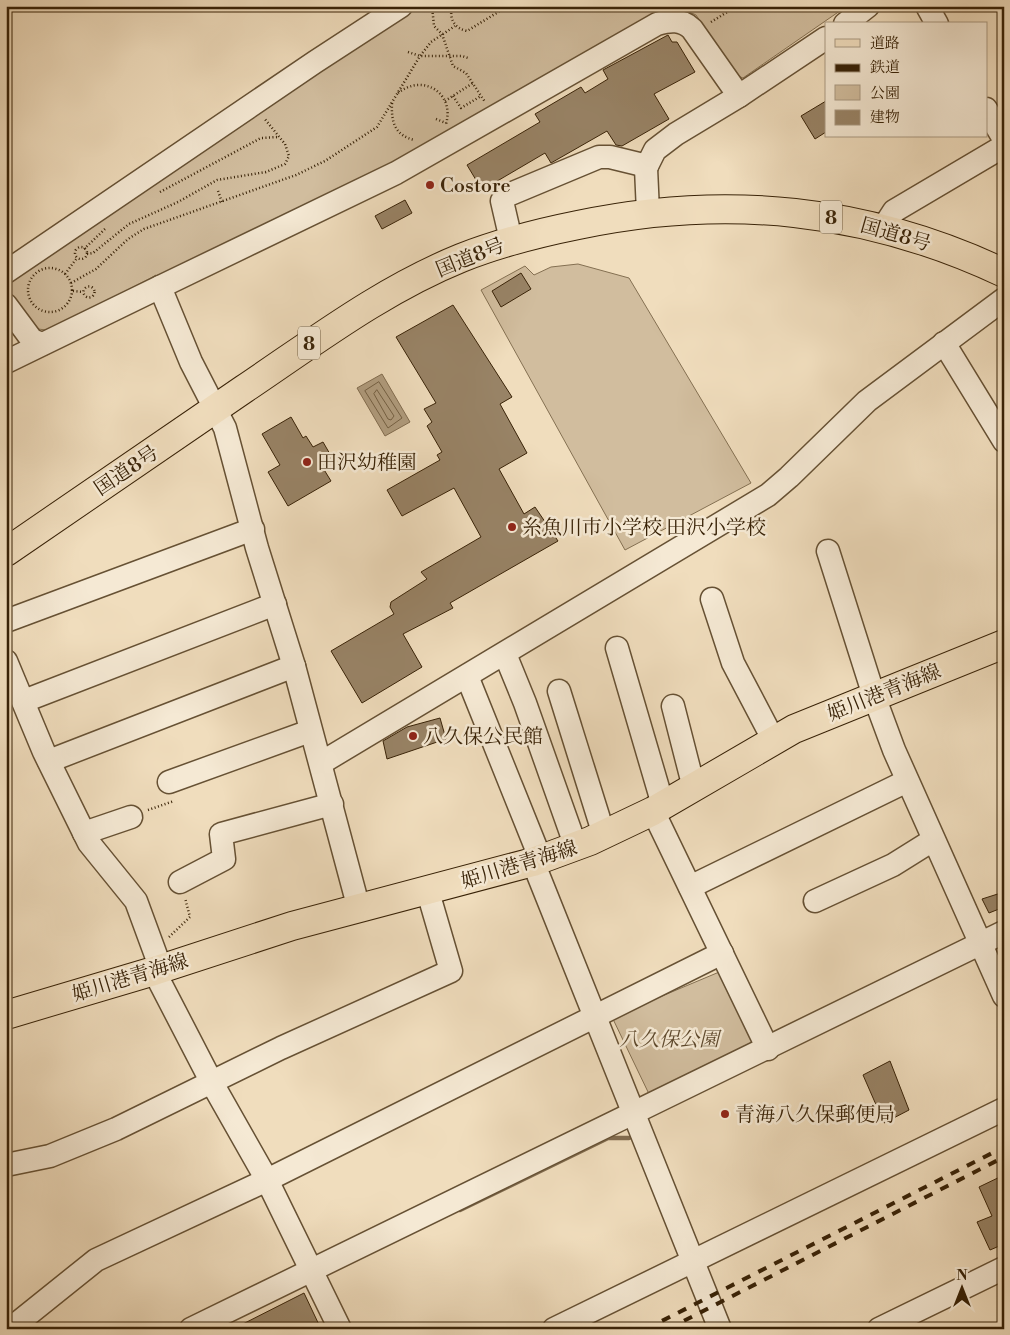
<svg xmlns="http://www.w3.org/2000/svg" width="1010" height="1335" viewBox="0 0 1010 1335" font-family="'Libre Bodoni','Noto Serif JP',serif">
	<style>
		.green { fill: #d1bd9e; stroke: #847052 }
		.water { fill: #b19d7f; stroke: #816c4f }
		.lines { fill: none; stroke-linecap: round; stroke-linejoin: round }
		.shore { stroke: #746043; stroke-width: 1 }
		.stream { stroke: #816c4f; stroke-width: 4.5 }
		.building { fill: #988366; stroke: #382207 }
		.minor-casing { stroke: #665134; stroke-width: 25 }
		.major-casing { stroke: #382207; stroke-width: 30 }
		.highway-casing { stroke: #382207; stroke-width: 30 }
		.path { stroke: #382207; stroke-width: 2.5; stroke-dasharray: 1 2.5; stroke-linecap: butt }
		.minor { stroke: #f5e9d4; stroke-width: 22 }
		.major { stroke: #f0ddbd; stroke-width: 28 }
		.highway { stroke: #f0ddbd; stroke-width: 28 }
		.rail { stroke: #382207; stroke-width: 4; stroke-dasharray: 9 9; stroke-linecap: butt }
		.poi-dot { fill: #8f2418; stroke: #f5e9d4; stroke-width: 2 }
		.labels { text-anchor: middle; stroke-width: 5; stroke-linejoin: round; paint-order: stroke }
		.shield { fill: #f5e9d4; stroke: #715e44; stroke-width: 1 }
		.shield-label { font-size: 19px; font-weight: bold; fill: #382207 }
		.poi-label { font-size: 20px; fill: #382207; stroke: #f5e9d4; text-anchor: start }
		.street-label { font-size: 20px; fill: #382207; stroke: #f5e9d4 }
		.park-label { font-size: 20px; font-style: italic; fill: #5e492d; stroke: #f5e9d4 }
	</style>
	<rect width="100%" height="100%" fill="#f0ddbd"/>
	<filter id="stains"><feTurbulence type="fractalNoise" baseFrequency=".004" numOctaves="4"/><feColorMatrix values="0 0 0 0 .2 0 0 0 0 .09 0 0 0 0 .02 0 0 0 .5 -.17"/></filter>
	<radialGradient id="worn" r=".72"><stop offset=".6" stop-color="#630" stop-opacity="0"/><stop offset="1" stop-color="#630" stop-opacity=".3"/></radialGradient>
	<g class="green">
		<path d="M411,6h436l-104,72 -5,-2 -42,-61 -17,-8 -20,3 -153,88 -48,33 -298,148 -4,-4 -7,4 -80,41 -23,10 -8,-1 -8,-9 -24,14v-57z"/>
		<path d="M578,264l51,14 122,205 -126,67 -144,-260 44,-24 9,9 17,-8z"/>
		<path d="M724,970l35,76 -110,48 -37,-77z"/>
	</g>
	<path class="water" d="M382,374l28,48 -25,14 -28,-48z"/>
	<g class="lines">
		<g class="shore">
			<path d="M379,382l23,36 -14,10 -23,-37z"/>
			<path d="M377,390l17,26 -3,4 -3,-1 -14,-25z"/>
		</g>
		<path class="stream" d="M460,1210l148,-72h21"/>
	</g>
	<g class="building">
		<path d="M668,35l4,7h5l18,30 -41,22 15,25 -47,27 -6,-1 -9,-14 -56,32 -6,-10 -63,37 -15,-25 73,-43 -5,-8 46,-27 4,6 23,-14 -5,-9z"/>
		<path d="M826,101v31l-11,7 -14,-23z"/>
		<path d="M405,200l7,13 -30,16 -7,-13z"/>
		<path d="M521,273l10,16 -30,18 -9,-16z"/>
		<path d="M453,305l59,92 -12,7 27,49 -28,16 25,45 11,-7 23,34 -108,62 3,5 -50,26 19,33 -60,36 -31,-52 63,-37 -4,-7 1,-5 36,-23 -6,-7 60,-35 -27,-49 -52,28 -15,-26 53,-30 -3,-5 5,-3 -15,-26 5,-4 -8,-13 12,-6 -40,-66z"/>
		<path d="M291,417l12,21 3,-2 7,11 10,-5 11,19 -11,7 8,13 -43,25 -20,-34 12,-7 -18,-31z"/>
		<path d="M440,718l6,21 -59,20 -4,-18 24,-14z"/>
		<path d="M1004,892v15l-15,6 -7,-14z"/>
		<path d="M890,1061l19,49 -25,13 -21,-48z"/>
		<path d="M1004,1175v69l-14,6 -13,-28 15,-6 -13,-29z"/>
		<path d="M304,1293l17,36h-88z"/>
	</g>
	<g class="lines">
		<g class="minor-casing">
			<g id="minor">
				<path d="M927,6l10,18"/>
				<path d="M845,24l23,-18"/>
				<path d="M986,109l18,30"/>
				<path d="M648,212l-2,-44 9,-18 21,-16 63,-38 87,-58"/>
				<path d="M883,228l11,-17 110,-65"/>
				<path d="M511,240l-9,-39 6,-6 91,-38h11l37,9"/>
				<path d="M6,272l309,-210 86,-56"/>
				<path d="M160,287l236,-114 261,-149c13,-4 25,-5 35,5l47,67"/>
				<path d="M6,305l26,35 10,4"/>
				<path d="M944,343l60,98"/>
				<path d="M6,362l154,-75 31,75 34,66 32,120 37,118 65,243"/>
				<path d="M828,551l46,145 20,54 110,246"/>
				<path d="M712,599l21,64 41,78"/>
				<path d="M6,621l247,-92"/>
				<path d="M617,648l46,157"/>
				<path d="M505,654l20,49 51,144"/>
				<path d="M6,661l38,91 40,81 5,10 47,58 25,68"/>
				<path d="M467,676l74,184"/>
				<path d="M559,691l45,144"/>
				<path d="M24,701l251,-97"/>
				<path d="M673,706l21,82"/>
				<path d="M49,761l245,-95"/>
				<path d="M321,763l447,-268 21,-18 78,-76 137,-102"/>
				<path d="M169,782l141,-51"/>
				<path d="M653,811l115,238"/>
				<path d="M84,833l47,-16"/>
				<path d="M533,862l187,467"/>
				<path d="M180,882l44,-23 -3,-25 111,-30"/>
				<path d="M690,887l217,-106"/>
				<path d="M815,901l78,-36 40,-25"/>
				<path d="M154,971l58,112 55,97 73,149"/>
				<path d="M6,1165l44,-9 66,-27 165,-81 170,-77 -23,-79"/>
				<path d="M10,1329l86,-69 171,-80 455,-227"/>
				<path d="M191,1329l813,-397"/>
				<path d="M554,1329l450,-220"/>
				<path d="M879,1329l125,-61"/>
			</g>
		</g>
		<g class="major-casing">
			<path id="major" d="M6,1015l148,-44 138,-45 241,-64 57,-21 63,-30 141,-82 210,-85"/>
		</g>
		<g class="highway-casing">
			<path id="highway" d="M6,552c79,-54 158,-109 238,-163 70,-47 138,-99 217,-131 38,-15 77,-25 117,-33 148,-31 288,-17 426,48"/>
		</g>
		<g class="path">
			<path d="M432,6l2,20 8,8 11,32 13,7 19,29"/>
			<path d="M452,6c-3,13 2,22 15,25l41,-25"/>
			<path d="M711,22l26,-16"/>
			<path d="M408,52l12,4h42l6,2"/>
			<path d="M398,93c25,-20 57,0 48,31"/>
			<path d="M453,96l8,12 20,-12"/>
			<path d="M445,101l28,-18"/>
			<path d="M392,103c-1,19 3,33 23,37"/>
			<path d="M436,119l10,4"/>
			<path d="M218,191l4,11"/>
			<path d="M160,192l101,-54 18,-1"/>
			<circle cx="81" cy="253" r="6"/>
			<path d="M84,249l22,-21"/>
			<path d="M87,254l6,-1 36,-29 49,-22 39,-22 49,-8 19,-8 4,-8 -4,-12 -21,-26"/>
			<circle cx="50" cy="290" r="22"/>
			<path d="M65,274l12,-16"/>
			<path d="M71,283l25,-14 32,-30 16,-10 152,-54 29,-14 52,-34 43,-71 11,-14 24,-16"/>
			<circle cx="89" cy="292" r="5.5"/>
			<path d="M73,291l10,1"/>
			<path d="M148,810l26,-9"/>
			<path d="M169,937l21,-20 -5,-19"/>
		</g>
		<use href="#minor" class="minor"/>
		<use href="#major" class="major"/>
		<use href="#highway" class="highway"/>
		<g class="rail">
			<path d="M646,1329l358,-182"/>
			<path d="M668,1329l336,-172"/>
		</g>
	</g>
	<g class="poi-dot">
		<circle cx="430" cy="185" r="5"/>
		<circle cx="307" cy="462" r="5"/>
		<circle cx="512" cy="527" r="5"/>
		<circle cx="413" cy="736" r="5"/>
		<circle cx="725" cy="1114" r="5"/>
	</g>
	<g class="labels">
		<g class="shield">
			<rect x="820" y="200.5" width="22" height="33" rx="4"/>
			<rect x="298" y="326.5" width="22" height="33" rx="4"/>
		</g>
		<g class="shield-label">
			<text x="831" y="224">8</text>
			<text x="309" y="350">8</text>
		</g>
		<g class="poi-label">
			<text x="440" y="192">Costore</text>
			<text x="317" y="469">田沢幼稚園</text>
			<text x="522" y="534">糸魚川市小学校 田沢小学校</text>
			<text x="423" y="743">八久保公民館</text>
			<text x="735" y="1121">青海八久保郵便局</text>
		</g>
		<g class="street-label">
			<text transform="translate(896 234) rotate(16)" y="7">国道8号</text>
			<text transform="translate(470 257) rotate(-22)" y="7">国道8号</text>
			<text transform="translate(126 470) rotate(-34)" y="7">国道8号</text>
			<text transform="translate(884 692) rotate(-22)" y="7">姫川港青海線</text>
			<text transform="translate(519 864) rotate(-17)" y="7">姫川港青海線</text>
			<text transform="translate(130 977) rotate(-17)" y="7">姫川港青海線</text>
		</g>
		<g class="park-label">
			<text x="669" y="1046">八久保公園</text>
		</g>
	</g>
	<rect width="1010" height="1335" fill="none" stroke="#f0ddbd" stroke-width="25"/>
	<rect x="8" y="8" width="995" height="1320" fill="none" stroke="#382207" stroke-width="2.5"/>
	<rect x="12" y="12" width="985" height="1310" fill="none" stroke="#382207"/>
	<rect x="825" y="22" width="162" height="115" fill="#f5e9d4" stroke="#a99982"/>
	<rect x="835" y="39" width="25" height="8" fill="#f0ddbd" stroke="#a99982"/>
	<text x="870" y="48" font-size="15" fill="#382207">道路</text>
	<rect x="835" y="64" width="25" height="8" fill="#382207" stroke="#a99982"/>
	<text x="870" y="72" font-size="15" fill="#382207">鉄道</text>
	<rect x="835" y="85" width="25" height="15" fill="#d1bd9e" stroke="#a99982"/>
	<text x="870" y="98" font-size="15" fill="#382207">公園</text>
	<rect x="835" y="110" width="25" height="15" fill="#988366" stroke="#a99982"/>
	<text x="870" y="122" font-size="15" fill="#382207">建物</text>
	<g transform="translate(962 1288)" stroke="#f5e9d4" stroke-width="4" paint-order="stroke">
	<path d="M0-4L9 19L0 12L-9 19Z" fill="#382207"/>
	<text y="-8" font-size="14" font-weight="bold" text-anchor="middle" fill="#382207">N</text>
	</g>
	<rect width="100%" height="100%" filter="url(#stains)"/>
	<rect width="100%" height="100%" fill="url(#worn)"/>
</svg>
